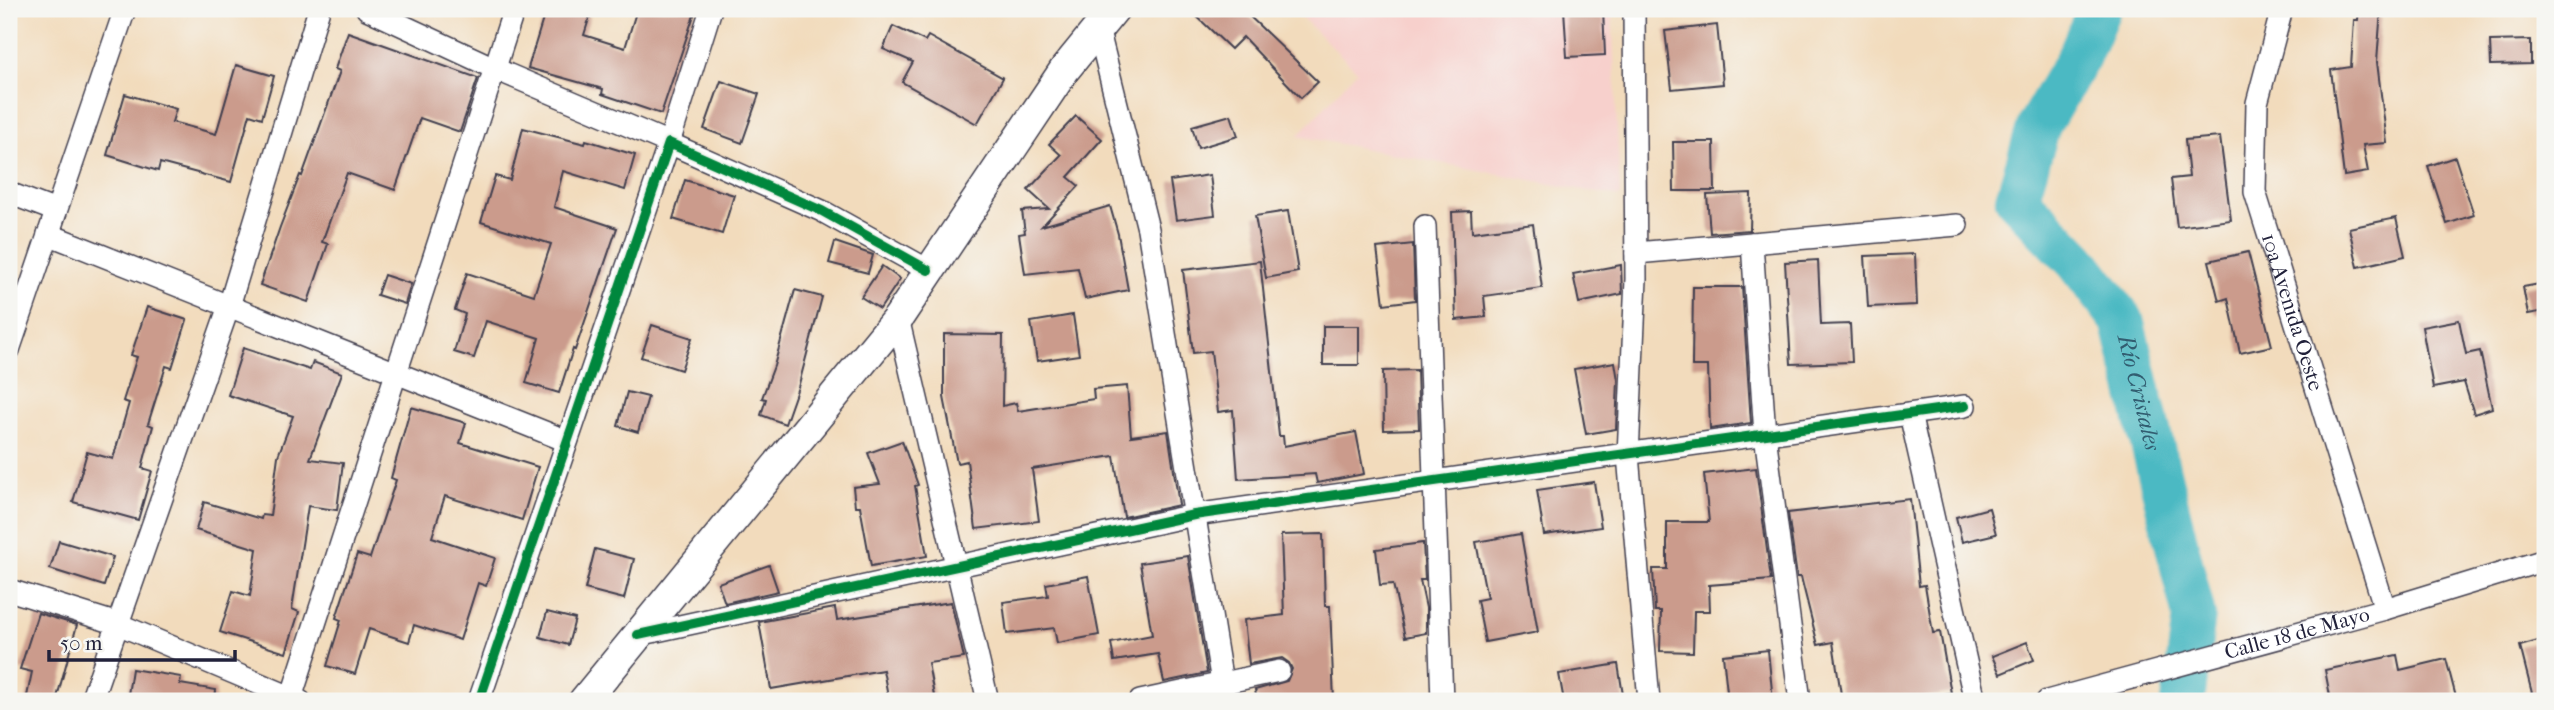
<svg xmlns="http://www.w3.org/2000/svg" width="2554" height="710" viewBox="0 0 2554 710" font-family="'IM FELL French Canon',serif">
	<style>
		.built { fill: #f7d0cc }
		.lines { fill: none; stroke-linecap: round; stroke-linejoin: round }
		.river { stroke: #4bb9c3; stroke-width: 44 }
		.building { fill: #cb9b8c }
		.street-casing { stroke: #413e4e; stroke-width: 24 }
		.secondary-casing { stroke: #413e4e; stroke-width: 33 }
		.street { stroke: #fff; stroke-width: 21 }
		.secondary { stroke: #fff; stroke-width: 30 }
		.cycleway-casing { stroke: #f6f6f2; stroke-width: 15 }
		.cycleway { stroke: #00873e; stroke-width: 10 }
		.labels { text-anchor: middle; stroke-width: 5; stroke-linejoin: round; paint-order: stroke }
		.street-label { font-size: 21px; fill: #22223b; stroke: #f6f6f2 }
		.water-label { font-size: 23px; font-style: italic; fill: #325e71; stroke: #f6f6f2 }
	</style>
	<rect width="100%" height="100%" fill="#f6f6f2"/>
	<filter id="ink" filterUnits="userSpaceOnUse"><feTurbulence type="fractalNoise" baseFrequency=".0143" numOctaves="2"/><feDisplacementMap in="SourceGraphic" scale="14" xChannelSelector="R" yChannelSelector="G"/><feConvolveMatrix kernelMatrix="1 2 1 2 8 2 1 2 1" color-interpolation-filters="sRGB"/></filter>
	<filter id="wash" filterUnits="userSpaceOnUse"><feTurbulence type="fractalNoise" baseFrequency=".00686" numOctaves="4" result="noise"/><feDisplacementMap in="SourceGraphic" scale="28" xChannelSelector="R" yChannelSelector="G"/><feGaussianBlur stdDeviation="1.57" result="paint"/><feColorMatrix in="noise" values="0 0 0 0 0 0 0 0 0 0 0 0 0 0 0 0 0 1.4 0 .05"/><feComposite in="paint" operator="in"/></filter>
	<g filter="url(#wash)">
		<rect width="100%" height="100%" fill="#f2dbbc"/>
		<path class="built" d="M1293,9h319l8,188 -322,-61 59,-65z"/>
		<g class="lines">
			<path class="river" id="s1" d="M2099,9l-20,47 -40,69 -22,74 60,62 45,59 72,296 -11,85"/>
		</g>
		<g id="blocks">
			<g class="building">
				<path d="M546,9h19l25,7 -6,19 41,13 12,-39h59l-35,105 -59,-20 1,-5 -75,-21z"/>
				<path d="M1189,9h53l76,73 -17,16 -58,-61 -12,12z"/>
				<path d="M1564,9h39l2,46 -38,2z"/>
				<path d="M2359,9h22l-4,53 10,81 -24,2 5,27 -24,4 -13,-106 20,-3 3,-47h4z"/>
				<path d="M1717,25l6,59 -51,5 -7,-58z"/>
				<path d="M893,26l32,15 3,-5 75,42 -26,46 -75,-42 11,-20 -30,-13z"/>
				<path d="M348,32l130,46 -18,54 -40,-14 -25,72 -48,-17 -25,69 6,2 -20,58 -48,-17 20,-58 20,-52 2,1 38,-105 -5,-2z"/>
				<path d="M2531,40v24l-40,1 -1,-24z"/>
				<path d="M236,65l38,11 -12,42 -12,-4 -19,68 -71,-19 -2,8 -51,-16 18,-61 51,15 -4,13 44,12z"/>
				<path d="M721,81l38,13 -17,49 -38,-14z"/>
				<path d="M1231,115l7,21 -40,12 -6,-22z"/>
				<path d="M1076,116l26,23 -34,38 11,9 -37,40 68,-20 8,28 10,56 -43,9 -7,-31 -53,6 -6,-40 6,-1 -3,-22 27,-2 -21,-19 33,-35 -12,-11z"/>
				<path d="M523,128l62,16 1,-4 49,15 -10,35 -62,-19 -9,36 63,21 -42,122 -2,-1 -14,44 -33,-10 13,-45 -53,-17 -12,37 -20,-6 11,-38 -10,-4 12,-37 67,22 17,-51 -70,-22 14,-46 15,4z"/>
				<path d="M2220,137l11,83 -54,7 -6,-48 18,-2 -4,-37z"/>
				<path d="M1673,142h41l1,49h-41z"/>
				<path d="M2455,157l19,58 -27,9 -19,-58z"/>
				<path d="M1210,175l5,40 -39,5 -6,-39z"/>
				<path d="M685,180l49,15 -12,39 -49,-15z"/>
				<path d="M1751,193l-1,37 -40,3 -3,-38z"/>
				<path d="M1288,211l10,61 -32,6 -11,-62z"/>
				<path d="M1471,211l1,21 61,-8 9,64 -58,8 2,21 -30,3 -4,-108z"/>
				<path d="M2396,218l9,38 -47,11 -9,-39z"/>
				<path d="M835,242l38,13 -5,18 -39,-10z"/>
				<path d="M1413,244l2,56 -31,4 -7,-56z"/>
				<path d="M2248,252l24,94 -32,7 -12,-55 -9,3 -10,-40z"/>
				<path d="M1915,254l2,51 -49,2 -3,-51z"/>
				<path d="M1818,260l3,65 29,-1 2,38 -61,2 -6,-102z"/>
				<path d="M1260,261l19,175h4l1,10 72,-14 8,42 -47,9 -2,-9 -77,5 -5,-69 -15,2 -7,-61 -18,2 -10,-83z"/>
				<path d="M1621,265l1,29 -43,9 -6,-29z"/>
				<path d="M882,266l18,13 -20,30 -19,-12z"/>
				<path d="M384,275l27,9 -6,20 -28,-9z"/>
				<path d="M2545,283v28l-17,3 -5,-27z"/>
				<path d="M1693,287h49l9,136 -41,6 -2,-63h-16z"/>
				<path d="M795,290l27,7 -23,87 -14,40 -24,-9 5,-16 -4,-1 12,-32z"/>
				<path d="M147,307l40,13 -15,48 -6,-2 -18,58 5,2 -11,42 10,3 -14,49 -65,-18 14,-50 26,7 16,-56 -6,-2 14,-44 -6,-2z"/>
				<path d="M1073,315l6,40 -42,6 -6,-39z"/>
				<path d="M2459,320l7,34 14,-3 12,57 -18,6 -10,-32 -31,6 -11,-61z"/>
				<path d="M652,325l40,13 -11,32 -40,-13z"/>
				<rect x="1323" y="326" width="36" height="39"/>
				<path d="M944,334l59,1 -1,71 14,-3 2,8 76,-12 -1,-10 34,-3 4,50 37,-5 11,74 -55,12 -10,-61 -82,13 7,52 -63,8 -9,-68 -10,2 -13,-66z"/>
				<path d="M243,348l67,22 3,-8 29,11 -32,86 33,4 -6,47 -29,-4 -16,103 7,3 -13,41 -66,-21 13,-41 17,5 7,-47 -61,-19 8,-28 57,17 1,-4 8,1 8,-60 15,-40 -65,-21z"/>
				<path d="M1615,362l3,18 -2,49 -30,5 -12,-65z"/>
				<path d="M1417,370l2,59 -35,1 -1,-59z"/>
				<path d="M627,392l21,5 -10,35 -20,-6z"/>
				<path d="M411,407l55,16 -6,20 78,24 -16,53 -77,-24 -13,41 63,21 -9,28 -8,-3 -18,57 -46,-15 -5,17 -40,-13 -14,45 -28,-8 14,-46 -5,-2 21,-64 13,4 26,-78 -5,-2z"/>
				<path d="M902,441l16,44 -3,1 12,70 -56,10 -11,-60h-5l-2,-19 27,-3 -12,-31z"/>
				<path d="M1756,468l15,112 -62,5 1,26h-16l-1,41 -33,-1 1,-40h-6l-2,-42h14v-47h42l-5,-48z"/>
				<path d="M1594,482l7,45 -57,8 -7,-45z"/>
				<path d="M1910,499l9,87 6,-1 8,48 7,-1 11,61 -49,8h-60l-9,-59 -15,3 -17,-68h-4l-9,-64z"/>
				<path d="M1989,508l7,26 -34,8 -6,-25z"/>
				<path d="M1323,534l2,72h5l4,95h-77l-2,-11 32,-9 5,-12 -3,-6 -7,-5 -33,6 -5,-44 40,-5 -3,-80z"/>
				<path d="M1521,534l17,98 -53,10 -8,-42 10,-2 -11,-56z"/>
				<path d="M59,541l54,16 -9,29 -54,-17z"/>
				<path d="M1423,543l2,37h-5l6,28v25l-21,4 -12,-53 -13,1 -4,-36z"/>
				<path d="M595,549l39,10 -10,40 -39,-10z"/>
				<path d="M1188,556l19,117 -43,9 -6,-28 -44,7 -3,-18 41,-8 -12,-72z"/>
				<path d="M769,565l9,26 -53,12 -7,-20z"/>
				<path d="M1088,576l11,59 -42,8 -3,-15 -47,6 -4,-32 45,-6 -2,-12z"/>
				<path d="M951,602l13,56 -36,5 7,38h-46l-6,-31 -112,19 -12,-67 76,-14 2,12z"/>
				<path d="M547,612l28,7 -7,26 -28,-8z"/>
				<path d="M38,613l39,12 -21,76h-30l6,-29 -12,-3z"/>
				<path d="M2545,639v62h-11l-14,-55z"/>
				<path d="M2027,642l7,18 -34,14 -8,-18z"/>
				<path d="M1768,650l5,51h-45l-5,-46z"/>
				<path d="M2397,655l3,15 46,-11 11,42h-126l-6,-31z"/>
				<path d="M1618,664l6,37h-60l-5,-27z"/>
				<path d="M132,669l49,8 -1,7 36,6 -1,11h-88z"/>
			</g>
		</g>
	</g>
	<g filter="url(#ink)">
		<use href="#blocks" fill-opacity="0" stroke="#413e4e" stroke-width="2"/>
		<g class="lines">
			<g class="street-casing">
				<g id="street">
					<path d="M367,9l140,65 162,69 42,-134"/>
					<path d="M1634,9l2,270 -8,176 21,246"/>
					<path id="s2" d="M2282,9l-25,94 -2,89 130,417"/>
					<path d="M1098,28l50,201 77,472"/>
					<path d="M9,193l47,18"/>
					<path d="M1425,226l17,475"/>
					<path d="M48,234l519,207"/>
					<path d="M1752,243l13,192 35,266"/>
					<path d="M1636,253l321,-28"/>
					<path d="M898,318l90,383"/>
					<path d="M9,350l116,-341"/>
					<path d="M1910,414l65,287"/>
					<path d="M9,590l109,34 182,77"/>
					<path d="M638,635l556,-120 771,-109"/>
					<path d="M291,698l223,-689"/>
					<path d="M91,701l138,-395 90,-297"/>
					<path d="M479,701l190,-558 153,68 106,59"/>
					<path d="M1140,701l139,-30"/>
					<path id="s3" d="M2047,701l338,-92 160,-49"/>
				</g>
			</g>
			<g class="secondary-casing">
				<path id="secondary" d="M584,701l314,-383 167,-249 49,-60"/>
			</g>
			<use href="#street" class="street"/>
			<use href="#secondary" class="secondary"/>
			<g class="cycleway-casing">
				<g id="cycleway">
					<path d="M638,635l556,-120 771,-109"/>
					<path d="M479,701l190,-558 153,68 106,59"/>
				</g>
			</g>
			<use href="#cycleway" class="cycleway"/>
		</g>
	</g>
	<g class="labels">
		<g class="street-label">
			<text dy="7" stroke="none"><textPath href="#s2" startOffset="312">10a Avenida Oeste</textPath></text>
			<text dy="7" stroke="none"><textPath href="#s3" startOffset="259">Calle 18 de Mayo</textPath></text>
		</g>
		<g class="water-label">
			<text dy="8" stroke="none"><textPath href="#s1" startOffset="443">Río Cristales</textPath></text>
		</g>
	</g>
	<rect width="2554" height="710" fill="none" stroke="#f6f6f2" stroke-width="35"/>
	<path d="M49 650v10h186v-10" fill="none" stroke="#22223b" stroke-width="3.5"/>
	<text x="60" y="650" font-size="21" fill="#22223b" stroke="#f6f6f2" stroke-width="5" paint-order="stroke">50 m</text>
</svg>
